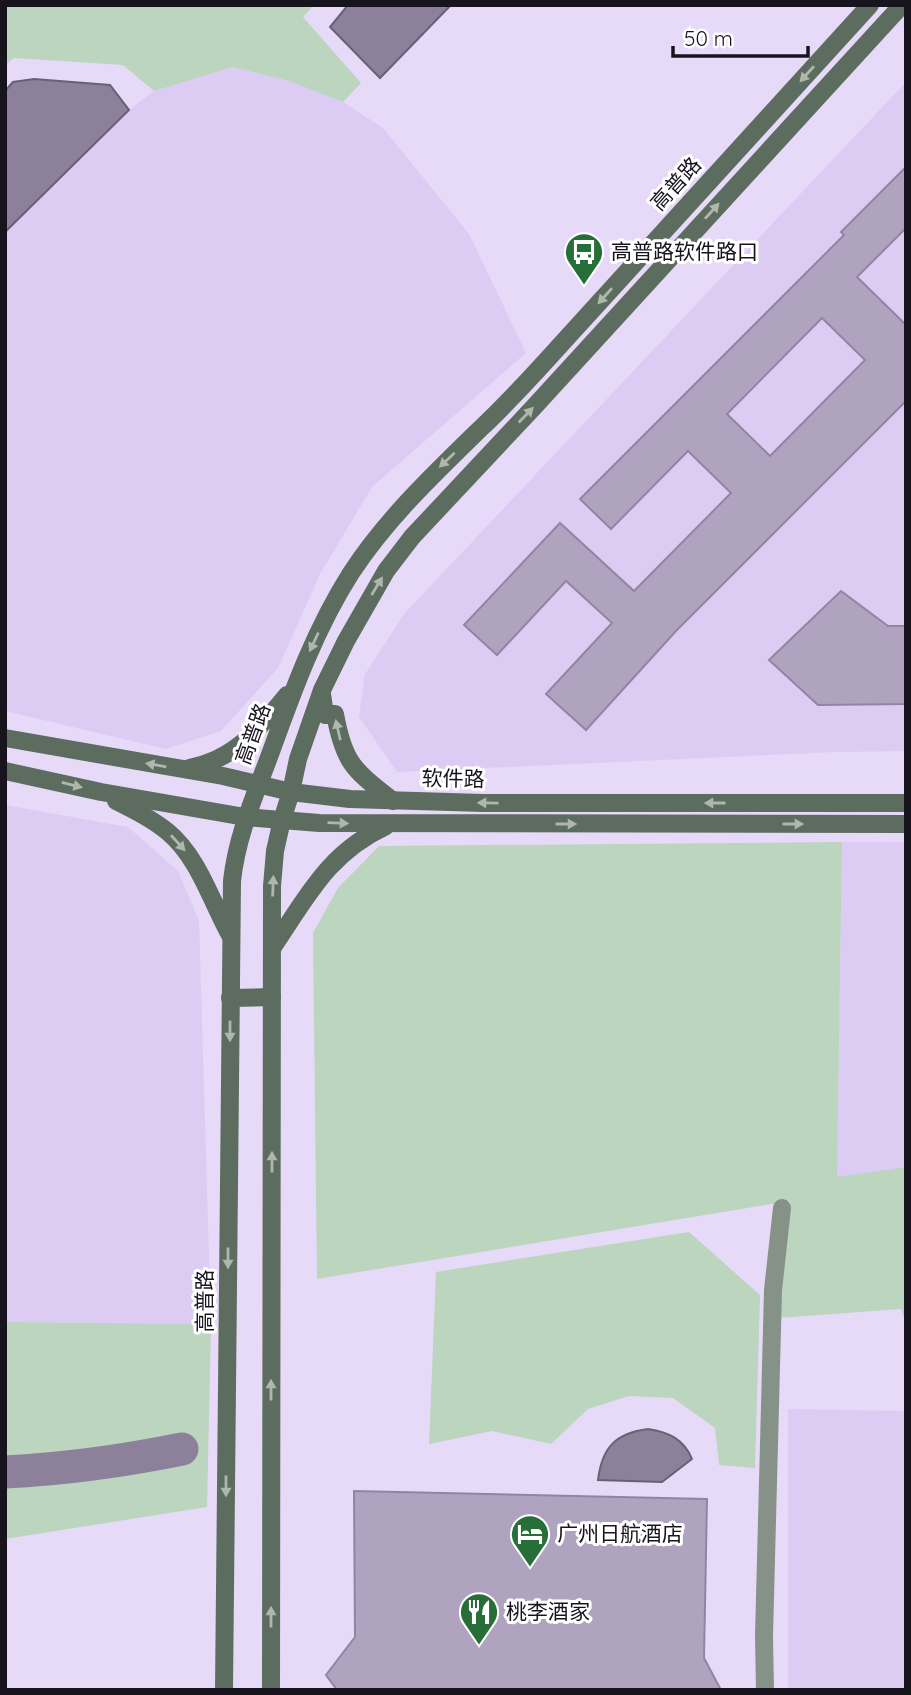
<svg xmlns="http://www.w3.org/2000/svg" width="911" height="1695" viewBox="0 0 911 1695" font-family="Quicksand,'Noto Sans SC',sans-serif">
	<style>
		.built { fill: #dccbf2 }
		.green { fill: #bbd5be }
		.water { fill: #8c809b; stroke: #696076; stroke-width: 2 }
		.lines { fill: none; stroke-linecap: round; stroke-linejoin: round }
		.river { stroke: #8c809b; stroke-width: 33 }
		.building { fill: #afa3bf; stroke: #9285a3; stroke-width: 2; fill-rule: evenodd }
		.street { stroke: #869288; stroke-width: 18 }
		.secondary { stroke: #5c6c5e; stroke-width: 18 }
		.oneway { fill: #aeb6ae }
		.labels { text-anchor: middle; stroke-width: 6; stroke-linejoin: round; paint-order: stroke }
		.street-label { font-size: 21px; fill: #18141e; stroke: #fff }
		.poi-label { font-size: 21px; fill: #18141e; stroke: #fff; text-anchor: start }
	</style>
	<rect width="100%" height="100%" fill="#e7daf9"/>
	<g class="built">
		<path d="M233,67l56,14 54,21 40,26 86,106 57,119 -154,134 -52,87 -42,94 -57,63 -55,18 -161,-38v-479l124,-122 25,-19z"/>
		<path d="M906,82v669l-70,1 -439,20 -38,-55 6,-43 39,-60z"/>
		<path d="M5,805l123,22 50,44 21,50 12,403 -206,-2z"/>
		<path d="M842,842h64v325l-69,11z"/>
		<path d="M788,1409l118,2v279h-118z"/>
	</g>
	<g class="green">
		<path d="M5,5h309l-11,12 58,66 -18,19 -54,-21 -56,-14 -79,24 -31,-26 -109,-7 -9,7z"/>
		<path d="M842,842l-5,335 69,-10v156l-5,-14 -123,9 12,-117 -473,78 -4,-346 25,-45 41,-42z"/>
		<path d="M689,1232l71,63 -5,173 -36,-3 -4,-37 -42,-30 -44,-2 -41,13 -37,35 -59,-13 -63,13 7,-172z"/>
		<path d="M5,1322l206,2 -4,183 -202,32z"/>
	</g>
	<g class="water">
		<path d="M348,5h103l-71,73 -50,-51z"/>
		<path d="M34,79l76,6 19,25 -124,122v-141l8,-9z"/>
		<path d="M648,1429c20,3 36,10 44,30l-30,23 -64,-2c4,-33 18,-47 50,-51z"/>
	</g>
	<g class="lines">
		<path class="river" d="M5,1472c60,-3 118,-11 177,-23"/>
	</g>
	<g class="building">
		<path d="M906,167v61l-49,49 49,48v76l-230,230 -90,99 -40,-36 66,-71 -46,-42 -69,74 -33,-30 96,-102 74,68 97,-98 -43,-42 -77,78 -31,-30 264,-264 -3,-3zM822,318l43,42 -95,96 -43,-42z"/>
		<path d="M841,591l47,35h18v78l-88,1 -49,-45z"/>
		<path d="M354,1491l353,8 -3,159 17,32h-384l-11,-15 29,-38z"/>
	</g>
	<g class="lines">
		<path class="street" d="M765,1690l-1,-54 9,-346 9,-82"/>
		<g class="secondary">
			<path d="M322,694l3,21 10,-1c9,50 19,56 58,87"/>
			<path d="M5,738l218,38 68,16 59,7 133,4h423"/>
			<path d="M189,768c45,-8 70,-39 98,-73"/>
			<path d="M5,771l96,21 144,25 74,6 587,1"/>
			<path d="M116,801c18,9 36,18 52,31 31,26 43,69 62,103"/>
			<path d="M273,947c34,-50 55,-94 113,-121"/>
			<path d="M230,998l42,-1"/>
			<path d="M224,1690l8,-809c5,-47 24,-88 40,-132 22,-61 44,-121 79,-176 36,-55 83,-99 129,-144 30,-28 57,-58 84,-88 102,-112 204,-224 306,-336"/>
			<path d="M271,1690l1,-804 3,-35 7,-31 9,-28 7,-33 24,-69 24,-49 40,-70 26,-34 121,-129 369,-403"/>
		</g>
	</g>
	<defs><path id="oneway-solid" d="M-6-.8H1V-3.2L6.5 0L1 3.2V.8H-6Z" transform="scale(1.75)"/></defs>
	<g class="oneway">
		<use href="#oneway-solid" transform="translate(807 74) rotate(132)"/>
		<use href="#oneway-solid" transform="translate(712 211) rotate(-48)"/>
		<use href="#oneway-solid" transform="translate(605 296) rotate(132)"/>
		<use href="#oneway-solid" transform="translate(526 415) rotate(-46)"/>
		<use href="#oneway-solid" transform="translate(447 460) rotate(137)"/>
		<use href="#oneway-solid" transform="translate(377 586) rotate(-59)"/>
		<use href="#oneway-solid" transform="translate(314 642) rotate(115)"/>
		<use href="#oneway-solid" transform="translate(338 730) rotate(-103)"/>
		<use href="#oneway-solid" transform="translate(156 765) rotate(-170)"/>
		<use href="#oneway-solid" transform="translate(72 785) rotate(14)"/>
		<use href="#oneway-solid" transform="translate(488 803) rotate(-179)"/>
		<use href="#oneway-solid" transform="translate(715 803) rotate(180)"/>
		<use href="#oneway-solid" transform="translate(338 823) rotate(2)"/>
		<use href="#oneway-solid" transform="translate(566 824)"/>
		<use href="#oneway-solid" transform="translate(793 824)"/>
		<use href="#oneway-solid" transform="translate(178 843) rotate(48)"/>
		<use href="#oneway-solid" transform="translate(273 886) rotate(-88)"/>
		<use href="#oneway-solid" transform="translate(230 1031) rotate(90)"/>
		<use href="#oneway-solid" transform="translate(272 1162) rotate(-90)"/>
		<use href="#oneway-solid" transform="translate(228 1258) rotate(90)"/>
		<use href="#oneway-solid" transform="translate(271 1390) rotate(-90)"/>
		<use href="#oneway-solid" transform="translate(226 1486) rotate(90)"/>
		<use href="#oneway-solid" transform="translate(271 1617) rotate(-90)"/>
	</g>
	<defs>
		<g id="bus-pin" transform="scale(2.0125)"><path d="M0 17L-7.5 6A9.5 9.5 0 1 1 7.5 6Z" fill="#286e39" stroke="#fff"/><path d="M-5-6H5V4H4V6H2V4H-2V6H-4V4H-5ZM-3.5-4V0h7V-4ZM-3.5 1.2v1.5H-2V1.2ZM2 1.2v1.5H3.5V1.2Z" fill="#fff"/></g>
		<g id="hotel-pin" transform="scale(2.0125)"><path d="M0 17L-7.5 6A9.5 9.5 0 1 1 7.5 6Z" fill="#286e39" stroke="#fff"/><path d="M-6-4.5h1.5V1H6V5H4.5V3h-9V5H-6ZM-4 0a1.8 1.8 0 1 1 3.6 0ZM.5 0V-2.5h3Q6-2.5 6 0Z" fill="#fff"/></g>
		<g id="restaurant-pin" transform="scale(2.0125)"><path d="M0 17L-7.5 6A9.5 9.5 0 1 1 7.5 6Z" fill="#286e39" stroke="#fff"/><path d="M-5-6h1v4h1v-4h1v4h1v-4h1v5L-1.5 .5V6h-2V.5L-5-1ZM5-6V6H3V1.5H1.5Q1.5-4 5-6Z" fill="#fff"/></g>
	</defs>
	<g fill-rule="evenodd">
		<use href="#bus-pin" x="584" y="252"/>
		<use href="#hotel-pin" x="530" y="1534"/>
		<use href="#restaurant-pin" x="479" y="1612"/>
	</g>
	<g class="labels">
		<g class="street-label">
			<text transform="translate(676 184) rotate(-48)" y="7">高普路</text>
			<text transform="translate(253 734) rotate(-70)" y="7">高普路</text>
			<text transform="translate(453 779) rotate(1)" y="7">软件路</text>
			<text transform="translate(205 1301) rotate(-90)" y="7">高普路</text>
		</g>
		<g class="poi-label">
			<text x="611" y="259">高普路软件路口</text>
			<text x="557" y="1541">广州日航酒店</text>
			<text x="506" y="1619">桃李酒家</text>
		</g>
	</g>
	<rect width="911" height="1695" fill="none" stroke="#18141e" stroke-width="14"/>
	<path d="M673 46v10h135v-10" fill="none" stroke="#18141e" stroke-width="3.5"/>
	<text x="684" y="46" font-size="21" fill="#18141e" stroke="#ffffff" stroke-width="5" paint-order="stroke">50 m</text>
</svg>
